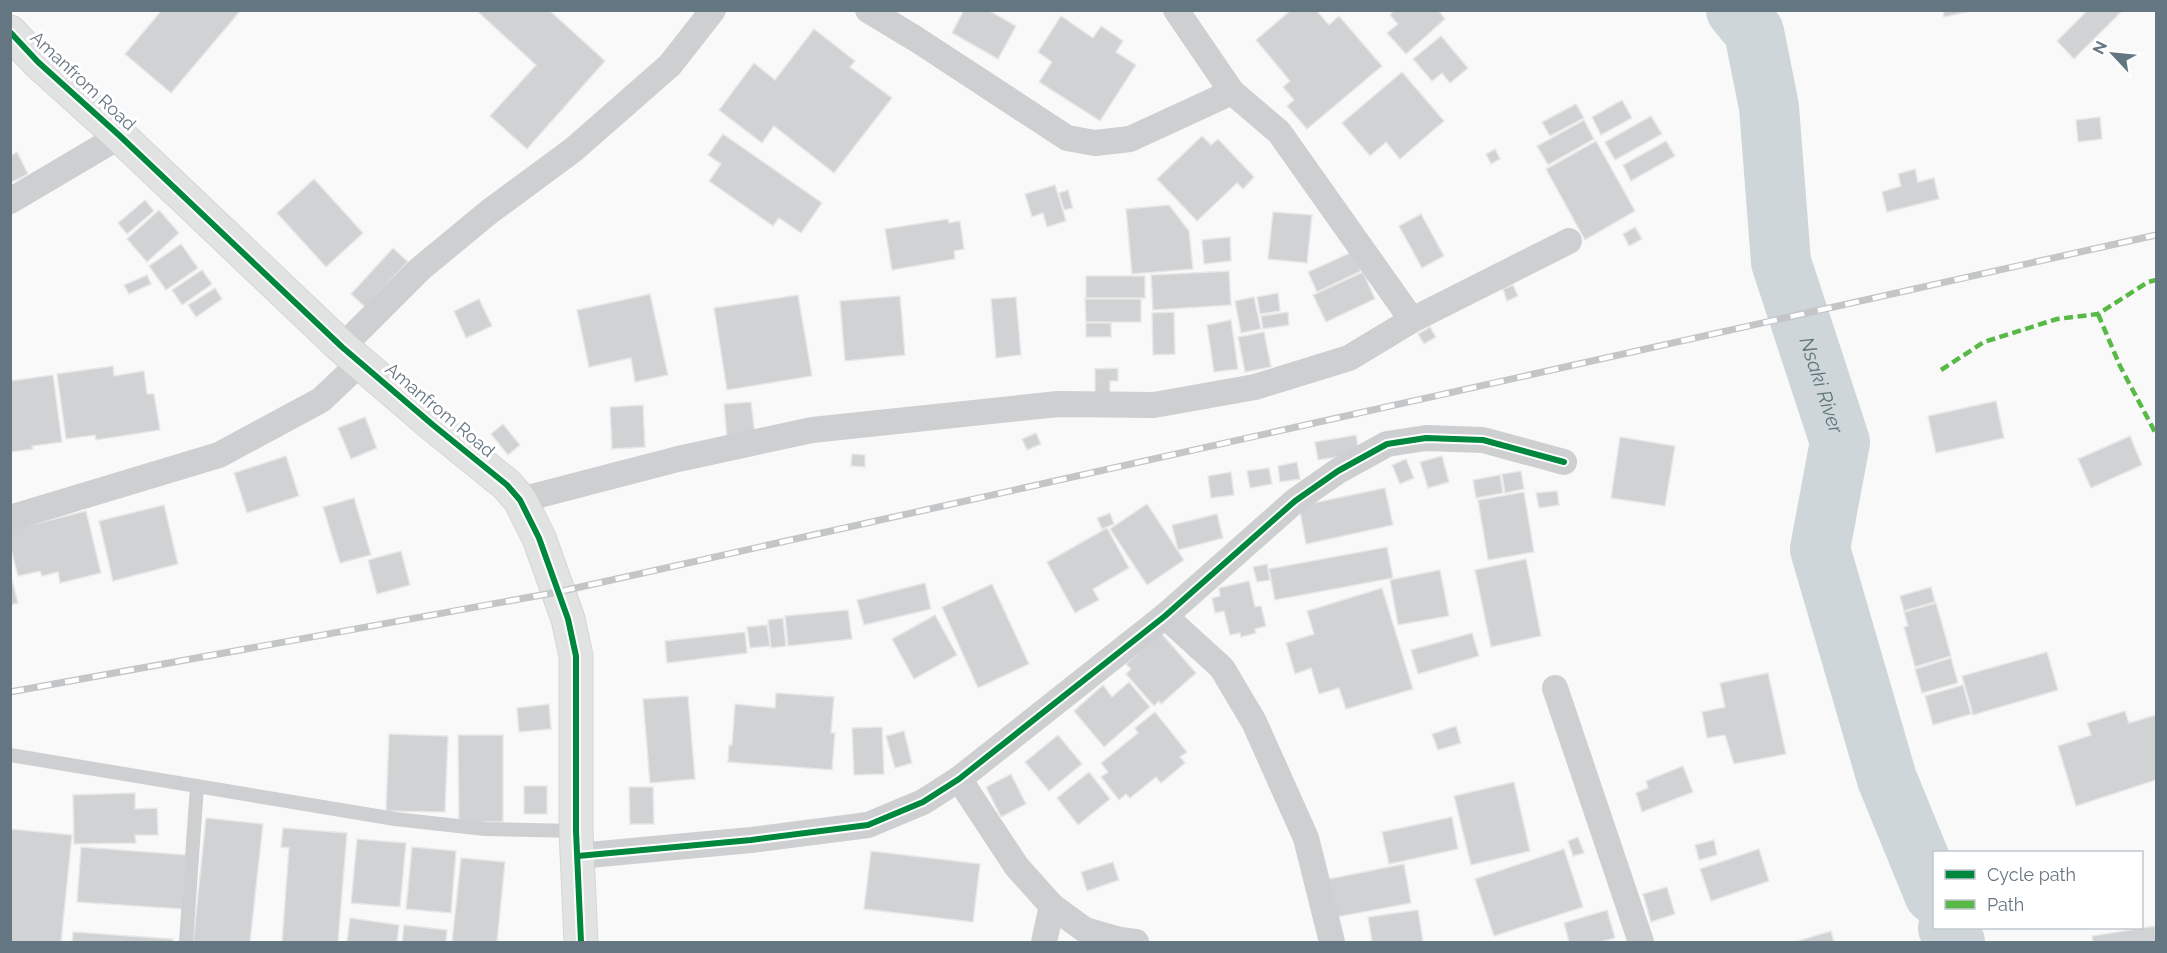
<svg xmlns="http://www.w3.org/2000/svg" width="2167" height="953" viewBox="0 0 2167 953" font-family="Raleway,sans-serif">
	<style>
		.lines { fill: none; stroke-linecap: round; stroke-linejoin: round }
		.river { stroke: #ced6d9; stroke-width: 60 }
		.building { fill: #d0d2d3; stroke: #e8e8e8; stroke-width: 1.5 }
		.secondary-casing { stroke: #d5d6d7; stroke-width: 35 }
		.lane { stroke: #cecfd0; stroke-width: 14 }
		.street { stroke: #cecfd0; stroke-width: 26 }
		.secondary { stroke: #e1e2e2; stroke-width: 33 }
		.rail-casing { stroke: #c3c5c6; stroke-width: 7 }
		.rail { stroke: #fff; stroke-width: 4.5; stroke-dasharray: 14; stroke-linecap: butt }
		.quiet { stroke: #58b947; stroke-width: 4.5; stroke-dasharray: 9 4.5; stroke-linecap: butt }
		.cycleway-casing { stroke: #fff; stroke-width: 10 }
		.cycleway { stroke: #00873e; stroke-width: 6 }
		.labels { text-anchor: middle; stroke-width: 6; stroke-linejoin: round; paint-order: stroke }
		.street-label { font-size: 18px; fill: #657683; stroke: #fff }
		.water-label { font-size: 20px; font-style: italic; fill: #60757c; stroke: #fff }
	</style>
	<rect width="100%" height="100%" fill="#f9f9f9"/>
	<g class="lines">
		<g class="river">
			<path id="s1" d="M1736,10l18,22 15,75 12,155 59,180 -20,107 67,230 47,115"/>
			<path d="M1948,928l7,14"/>
		</g>
	</g>
	<g class="building">
		<path d="M162,10h79l-70,83 -46,-39z"/>
		<path d="M476,10h73l56,51 -78,88 -37,-33 46,-51z"/>
		<path d="M964,10h24l28,16 -18,33 -46,-26z"/>
		<path d="M1291,10h25l13,15 10,-9 43,50 -75,63 -20,-23 7,-6 -11,-13 7,-6 -34,-41z"/>
		<path d="M1394,10h44l7,9 -39,35 -19,-21 11,-9 -8,-9z"/>
		<path d="M1943,10h32l-31,7z"/>
		<path d="M2088,10h35l-49,49 -17,-18z"/>
		<path d="M1061,16l32,22 8,-12 22,15 -7,11 20,13 -36,56 -61,-39 13,-20 -14,-10z"/>
		<path d="M814,29l41,32 -5,6 42,31 -58,75 -60,-47 -12,17 -43,-33 35,-47 21,17z"/>
		<path d="M1441,36l27,32 -18,15 -8,-10 -10,8 -19,-22z"/>
		<path d="M1402,72l42,49 -44,38 -14,-17 -16,14 -28,-33z"/>
		<path d="M1622,100l10,18 -31,17 -9,-18z"/>
		<path d="M1576,104l8,14 -34,18 -8,-14z"/>
		<path d="M1651,116l11,18 -47,26 -10,-18z"/>
		<path d="M2100,117l2,22 -24,3 -2,-22z"/>
		<path d="M1584,120l10,19 -46,26 -11,-19z"/>
		<path d="M723,134l99,69 -21,30 -22,-15 -6,8 -64,-45 12,-17 -13,-9z"/>
		<path d="M1202,136l9,9 7,-6 36,38 -11,12 -6,-6 -40,38 -40,-42z"/>
		<path d="M1596,141l39,70 -50,29 -39,-71z"/>
		<path d="M1666,141l9,15 -44,25 -8,-16z"/>
		<path d="M1495,149l5,10 -9,5 -5,-10z"/>
		<path d="M17,152l11,22 -18,9v-27z"/>
		<path d="M1915,169l3,13 16,-4 5,21 -52,13 -5,-20 19,-6 -3,-12z"/>
		<path d="M314,179l49,54 -37,34 -49,-54z"/>
		<path d="M1055,185l11,36 -19,6 -4,-14 -11,4 -7,-23z"/>
		<path d="M1068,190l5,18 -9,2 -5,-17z"/>
		<path d="M145,200l9,11 -27,23 -9,-11z"/>
		<path d="M1169,205l20,26 4,38 -61,5 -6,-65z"/>
		<path d="M159,210l20,23 -32,29 -20,-23z"/>
		<path d="M1273,212l39,3 -5,48 -39,-4z"/>
		<path d="M1421,214l23,42 -22,12 -23,-42z"/>
		<path d="M948,219l1,4 11,-2 4,28 -10,2 1,8 -63,11 -7,-41z"/>
		<path d="M1635,227l7,12 -13,7 -6,-12z"/>
		<path d="M1230,237l1,24 -27,3 -2,-24z"/>
		<path d="M181,244l17,24 -32,22 -17,-24z"/>
		<path d="M393,248l15,14 -43,45 -14,-13z"/>
		<path d="M1352,252l9,19 -44,21 -9,-20z"/>
		<path d="M202,270l10,14 -30,21 -10,-15z"/>
		<path d="M1229,271l2,34 -78,5 -2,-35z"/>
		<path d="M1363,272l12,27 -49,23 -13,-27z"/>
		<path d="M147,275l4,9 -22,10 -5,-9z"/>
		<rect x="1086" y="276" width="59" height="22"/>
		<path d="M1513,285l5,11 -11,5 -4,-12z"/>
		<path d="M215,288l7,11 -26,18 -8,-12z"/>
		<path d="M1278,293l2,18 -20,3 -3,-17z"/>
		<path d="M650,294l18,81 -33,7 -4,-24 -42,9 -12,-57z"/>
		<path d="M798,295l14,81 -85,14 -13,-82z"/>
		<path d="M900,296l5,59 -60,6 -5,-60z"/>
		<path d="M1016,297l5,58 -25,3 -5,-59z"/>
		<path d="M1254,297l7,32 -20,4 -6,-32z"/>
		<path d="M479,299l13,27 -26,12 -12,-27z"/>
		<path d="M1085,299h56v23h-55z"/>
		<path d="M1174,312l1,42 -22,1 -1,-42z"/>
		<path d="M1288,312l1,13 -26,4 -2,-13z"/>
		<path d="M1231,320l7,49 -24,3 -7,-47z"/>
		<rect x="1086" y="323" width="25" height="14"/>
		<path d="M1430,327l6,10 -12,7 -6,-10z"/>
		<path d="M1264,332l7,35 -26,5 -7,-35z"/>
		<path d="M113,366l1,10 30,-5 3,23h7l6,36 -64,10 -1,-5 -29,4 -9,-65z"/>
		<path d="M1118,368v13h-8v14h-15v-26z"/>
		<path d="M53,375l9,67 -30,4 1,3 -23,3v-71z"/>
		<path d="M1996,401l8,37 -68,15 -8,-37z"/>
		<path d="M751,402l4,34 -28,3 -3,-35z"/>
		<path d="M643,405l2,42 -33,2 -2,-42z"/>
		<path d="M365,417l12,31 -26,11 -13,-31z"/>
		<path d="M503,424l17,21 -12,10 -17,-21z"/>
		<path d="M1036,433l5,11 -14,6 -5,-11z"/>
		<path d="M1356,435l3,19 -41,6 -3,-18z"/>
		<path d="M2130,436l12,29 -51,23 -13,-29z"/>
		<path d="M1620,437l55,9 -10,60 -54,-8z"/>
		<path d="M852,454l13,1v12l-14,-1z"/>
		<path d="M286,456l13,40 -52,17 -13,-40z"/>
		<path d="M1442,456l7,26 -21,6 -8,-26z"/>
		<path d="M1406,459l8,19 -14,6 -8,-19z"/>
		<path d="M1297,462l3,17 -20,3 -2,-16z"/>
		<path d="M1269,468l3,16 -22,4 -3,-17z"/>
		<path d="M1521,471l3,18 -19,4 -3,-19z"/>
		<path d="M1231,472l3,23 -23,3 -3,-22z"/>
		<path d="M1500,475l3,18 -27,5 -3,-18z"/>
		<path d="M1385,488l8,37 -87,19 -7,-38z"/>
		<path d="M1557,491l2,14 -20,3 -3,-15z"/>
		<path d="M1524,492l10,60 -46,8 -10,-60z"/>
		<path d="M354,498l17,57 -31,8 -17,-56z"/>
		<path d="M1147,504l37,56 -37,25 -37,-56z"/>
		<path d="M164,505l14,59 -65,17 -14,-60z"/>
		<path d="M86,511l15,62 -41,10 -2,-11 -16,4 -2,-5 -22,5 -8,-31v-15z"/>
		<path d="M1110,513l4,11 -12,5 -5,-11z"/>
		<path d="M1217,514l6,24 -45,12 -6,-25z"/>
		<path d="M1107,528l22,40 -36,21 6,11 -24,13 -28,-51z"/>
		<path d="M1387,547l6,31 -118,22 -6,-31z"/>
		<path d="M401,551l9,34 -33,9 -9,-34z"/>
		<path d="M1526,559l15,77 -50,11 -16,-77z"/>
		<path d="M1267,564l3,16 -13,2 -4,-15z"/>
		<path d="M1440,570l9,46 -51,9 -8,-45z"/>
		<path d="M10,573l8,30 -8,2z"/>
		<path d="M1249,581l6,26 6,-1 5,20 -11,3 1,4 -15,4 -1,-4 -10,2 -6,-24 -9,2 -3,-15 8,-2 -1,-8z"/>
		<path d="M925,583l6,26 -67,16 -7,-25z"/>
		<path d="M992,584l37,80 -51,24 -36,-81z"/>
		<path d="M1931,587l4,15 -31,9 -4,-15z"/>
		<path d="M1382,588l31,101 -67,20 -7,-21 -20,6 -8,-26 -16,6 -9,-31 28,-9 -7,-23z"/>
		<path d="M1936,603l15,53 -36,11 -11,-40 4,-1 -4,-14z"/>
		<path d="M848,610l4,29 -64,7 -3,-30z"/>
		<path d="M935,615l22,40 -43,24 -22,-40z"/>
		<path d="M783,618l3,28 -15,2 -3,-28z"/>
		<path d="M767,625l3,21 -20,2 -3,-21z"/>
		<path d="M745,632l2,21 -80,10 -2,-22z"/>
		<path d="M1161,633l35,40 -35,31 -2,-3 -5,5 -28,-32 5,-5 -5,-5z"/>
		<path d="M1472,633l7,23 -61,18 -7,-24z"/>
		<path d="M2047,652l11,38 -85,25 -11,-39z"/>
		<path d="M1951,658l7,25 -36,10 -7,-24z"/>
		<path d="M1768,673l18,81 -52,10 -9,-29 -18,3 -5,-26 23,-5 -5,-24z"/>
		<path d="M1129,682l21,25 -46,40 -30,-36 29,-26 9,12z"/>
		<path d="M1963,685l8,29 -38,11 -8,-29z"/>
		<path d="M776,693l58,4 -3,36h4l-3,37 -104,-8 1,-17h3l3,-41 40,4z"/>
		<path d="M688,696l7,83 -45,4 -7,-84z"/>
		<path d="M549,704l2,25 -32,3 -2,-24z"/>
		<path d="M2125,711l4,12 27,-8v65l-80,26 -18,-60 33,-11 -4,-12z"/>
		<path d="M1155,712l32,40 -7,5 5,6 -24,20 -5,-6 -26,21 -4,-4 -7,6 -18,-23 7,-5 -7,-9 37,-30 -3,-5z"/>
		<path d="M1456,726l5,17 -23,7 -6,-16z"/>
		<path d="M882,727l2,47 -30,1 -2,-47z"/>
		<path d="M904,731l8,32 -17,5 -9,-32z"/>
		<path d="M389,734l59,2 -3,76 -59,-1z"/>
		<path d="M458,735h45v87h-44z"/>
		<path d="M1058,735l24,29 -33,27 -24,-29z"/>
		<path d="M1683,766l10,26 -51,20 -6,-19 12,-5 -2,-7z"/>
		<path d="M1089,772l21,27 -32,26 -21,-27z"/>
		<path d="M1011,774l15,30 -25,13 -15,-30z"/>
		<path d="M1514,782l16,69 -59,14 -17,-69z"/>
		<rect x="524" y="786" width="23" height="28"/>
		<path d="M629,787h24l1,37h-24z"/>
		<path d="M135,793v16l22,-1 1,27h-23l1,8 -62,1 -1,-49z"/>
		<path d="M1452,817l6,32 -69,15 -7,-32z"/>
		<path d="M206,818l57,6 -13,118h-57z"/>
		<path d="M283,828l64,5 -9,109h-56l7,-94 -8,-1z"/>
		<path d="M10,829l62,6 -11,107h-51z"/>
		<path d="M1578,837l6,16 -11,3 -5,-15z"/>
		<path d="M357,839l49,4 -6,64 -49,-4z"/>
		<path d="M1714,840l3,15 -18,5 -4,-15z"/>
		<path d="M81,847l105,8 -4,54 -105,-7z"/>
		<path d="M412,847l44,4 -5,62 -45,-4z"/>
		<path d="M1564,849l19,58 -89,29 -19,-57z"/>
		<path d="M1759,849l10,32 -58,20 -11,-32z"/>
		<path d="M871,851l109,13 -7,58 -109,-13z"/>
		<path d="M461,858l44,4 -8,80h-45z"/>
		<path d="M1113,862l6,18 -32,11 -6,-19z"/>
		<path d="M1404,864l7,39 -74,14 -8,-38z"/>
		<path d="M1667,887l8,27 -24,8 -8,-28z"/>
		<path d="M1418,910l5,32h-51l-4,-25z"/>
		<path d="M1607,910l8,28 -14,4h-32l-5,-19z"/>
		<path d="M350,918l49,7 -2,17h-50z"/>
		<path d="M404,925l43,5 -1,12h-44z"/>
		<path d="M2155,926l1,16h-63l-1,-6z"/>
		<path d="M1831,931l3,11h-35l-1,-1z"/>
		<path d="M73,932l100,7v3h-101z"/>
	</g>
	<g class="lines">
		<g class="secondary-casing">
			<path id="secondary" d="M10,32l28,30 82,74 222,211 91,78 74,60 13,15 19,38 29,81 8,37v175l5,111"/>
		</g>
		<g class="lane">
			<path d="M10,755l385,64 90,10 91,2"/>
			<path d="M186,942l11,-156"/>
		</g>
		<g class="street">
			<path d="M868,10l48,29 151,99 28,5 35,-4 102,-47"/>
			<path d="M1176,10l56,82 47,40 133,188"/>
			<path d="M10,201l110,-65"/>
			<path d="M342,347l78,-78 69,-57 84,-62 97,-85 43,-55"/>
			<path d="M520,500l158,-41 134,-29 246,-26 96,1 101,-18 94,-29 63,-38 157,-79"/>
			<path d="M10,518l209,-63 102,-55 39,-37"/>
			<path d="M1165,616l57,52 32,54 52,116 26,104"/>
			<path d="M1555,688l86,254"/>
			<path d="M959,779l58,88 35,39 33,24 35,10 16,2"/>
			<path d="M578,856l173,-16 117,-15 55,-23 36,-23 206,-163 130,-115 43,-30 49,-27 39,-6 57,2 81,22"/>
			<path d="M1044,942l8,-36"/>
		</g>
		<use href="#secondary" class="secondary"/>
		<g class="rail-casing">
			<path id="rail" d="M10,692l548,-100 1598,-357"/>
		</g>
		<use href="#rail" class="rail"/>
		<g class="quiet">
			<path d="M2098,314l22,52 36,68"/>
			<path d="M1941,370l43,-28 73,-23 41,-5 50,-32 8,-2"/>
		</g>
		<g class="cycleway-casing">
			<g id="cycleway">
				<path d="M10,32l28,30 82,74 222,211 91,78 74,60 13,15 19,38 29,81 8,37v175l5,111"/>
				<path d="M578,856l173,-16 117,-15 55,-23 36,-23 206,-163 130,-115 43,-30 49,-27 39,-6 57,2 81,22"/>
			</g>
		</g>
		<use href="#cycleway" class="cycleway"/>
	</g>
	<g class="labels">
		<g class="street-label">
			<text transform="translate(83 81) rotate(43)" y="6">Amanfrom Road</text>
			<text transform="translate(440 410) rotate(40)" y="6">Amanfrom Road</text>
		</g>
		<g class="water-label">
			<text dy="7" stroke="none"><textPath href="#s1" startOffset="390">Nsaki River</textPath></text>
		</g>
	</g>
	<rect width="2167" height="953" fill="none" stroke="#657683" stroke-width="24"/>
	<rect x="1933" y="851" width="210" height="78" fill="#ffffff" stroke="#c1c8cd" stroke-width="1.5"/>
	<rect x="1945" y="870" width="30" height="9" fill="#00873e" stroke="#c1c8cd" stroke-width="1.5"/>
	<text x="1987" y="881" font-size="18" fill="#657683">Cycle path</text>
	<rect x="1945" y="900" width="30" height="9" fill="#58b947" stroke="#c1c8cd" stroke-width="1.5"/>
	<text x="1987" y="911" font-size="18" fill="#657683">Path</text>
	<g transform="translate(2113 54) rotate(296)" stroke="#ffffff" stroke-width="4.5" paint-order="stroke">
	<path d="M0-4.5L10 22L0 15L-10 22Z" fill="#657683"/>
	<text y="-9" font-size="16" font-weight="bold" text-anchor="middle" fill="#657683">N</text>
	</g>
</svg>
